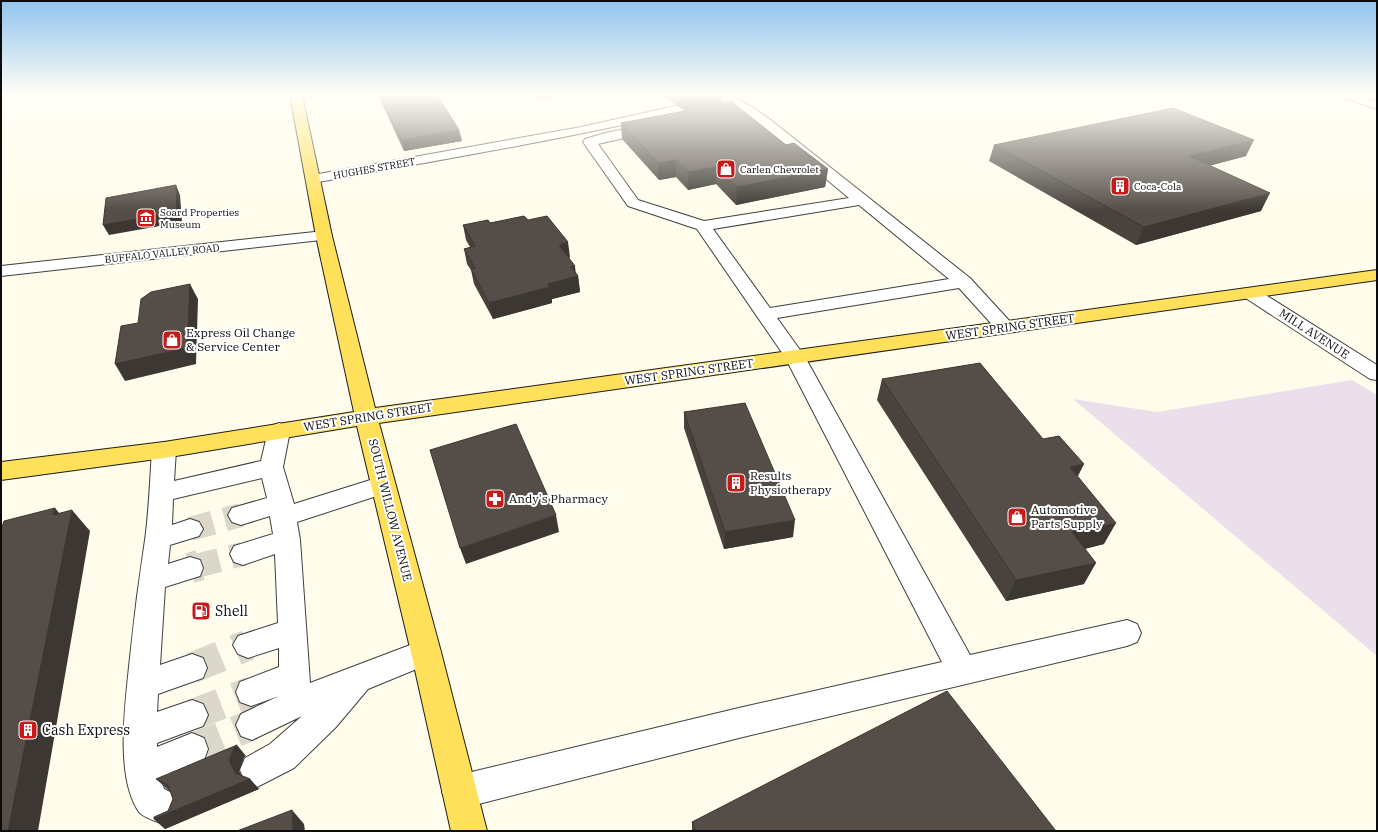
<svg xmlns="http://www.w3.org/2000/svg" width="1378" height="832" viewBox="0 0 1378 832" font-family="'IBM Plex Serif',serif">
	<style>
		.industrial { fill: #ebdfec }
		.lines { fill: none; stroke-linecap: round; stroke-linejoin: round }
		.minor-tunnel-far1 { stroke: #dbd8ca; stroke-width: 24; stroke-dasharray: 24 12; stroke-linecap: butt }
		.minor-tunnel { stroke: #dbd8ca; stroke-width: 31; stroke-dasharray: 31 16; stroke-linecap: butt }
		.minor-casing { stroke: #3f3f3f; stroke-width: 2 }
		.major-casing { stroke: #1d1d1d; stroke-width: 2 }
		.minor { fill: #fff; fill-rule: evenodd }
		.major { fill: #ffe05b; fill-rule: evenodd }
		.wall { fill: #49433e }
		.shaded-wall { fill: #3c3732 }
		.building { fill: #554e48; stroke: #3c3732 }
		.labels { text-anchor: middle; stroke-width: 4; stroke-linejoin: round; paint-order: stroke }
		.far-street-label { font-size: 10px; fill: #0c0c0c; stroke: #fff }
		.far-poi-label { font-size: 10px; fill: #0c0c0c; stroke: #fff; text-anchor: start }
		.street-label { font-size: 12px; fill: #0c0c0c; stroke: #fff }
		.poi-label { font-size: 12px; fill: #0c0c0c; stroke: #fff; text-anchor: start }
		.near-poi-label { font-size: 14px; fill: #0c0c0c; stroke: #fff; text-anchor: start }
	</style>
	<rect width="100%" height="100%" fill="#fffceb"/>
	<path class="industrial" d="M1352,380l25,15v261l-304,-257 84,13z"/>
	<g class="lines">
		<g class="minor-tunnel-far1">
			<path d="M190,529l51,-14"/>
			<path d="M196,566l47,-12"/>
		</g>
		<g class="minor-tunnel">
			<path d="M190,568l10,-3"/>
			<path d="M192,668l56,-23"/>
			<path d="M192,715l59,-23"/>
			<path d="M192,749l60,-24"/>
		</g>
		<g class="minor-casing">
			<g id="minor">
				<path d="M725,95h20l-2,2c-142,36 -286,60 -430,86l-5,-1 -2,-3 2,-3 5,-1 268,-48z"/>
				<path d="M1340,95h17l20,6v8l-35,-12z"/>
				<path d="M736,99l16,8 16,11 202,160 45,49 -3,4 -7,2 -7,-2 -39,-43 -182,30 28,39 165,298 157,-35 10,4 4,9 -4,9 -10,4 -384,91 -284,72 -12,-5 -5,-12 5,-12 12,-5 284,-68 199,-45 -157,-305 -88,-128 -69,-23 -45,-64 2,-3 20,-6 45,-9 5,1 1,3 -1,3 -57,13 40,56 66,21 145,-23 -89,-74 -15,-10 -32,6 -4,-1 -2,-3 2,-3 27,-5 -6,-5 2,-3zM859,205l90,74 -179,29 -57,-79z"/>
				<path d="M324,231l6,2 2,3 -2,3 -329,37v-10z"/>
				<path d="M1250,288l6,1 121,76v15l-7,-1 -126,-82 -3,-4 3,-4z"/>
				<path d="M279,423l8,3 3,5 -7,36 11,37 89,-28 9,3 3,6 -3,6 -95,31 3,18 10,143 116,-44 10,4 5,9 -5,9 -68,28 -32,38 -42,41 -37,19 -12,-5 -5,-12 5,-12 25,-14 32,-28 -50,24 -11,-4 -5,-11 5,-11 38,-18 -28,10 -11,-4 -4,-10 4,-10 39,-15v-19l-31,10 -10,-4 -5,-9 5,-9 40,-13 -3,-69 -32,11 -9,-3 -4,-8 4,-8 39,-12 -3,-18 -29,9 -9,-3 -4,-7 4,-7 35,-10 -5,-20 -89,21 -1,26 18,-6 9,3 4,7 -4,7 -29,9 -2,19 22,-7 10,3 3,8 -3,8 -35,11 -5,78 32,-11 11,4 4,10 -4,10 -45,16 -1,18 35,-12 11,4 5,11 -5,11 -46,17v4l35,-14 12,5 4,11 -4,11 -43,19 3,10 14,7 5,12 -5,12 -12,5c-7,-3 -22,-7 -27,-13 -25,-36 -13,-113 -9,-155 4,-39 9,-78 15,-117 4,-29 5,-60 7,-90l4,-6 8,-2 8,2 4,6 -2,31 87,-20 7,-30 3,-5z"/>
			</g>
		</g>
		<g class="major-casing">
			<path id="major" d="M290,95h12l30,141 43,172 1002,-138v10l-998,143 62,229 46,179h-36l-40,-179 -54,-226 -193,32 -163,22v-18l163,-20 190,-30 -38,-176z"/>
		</g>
		<use href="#minor" class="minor"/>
		<use href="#major" class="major"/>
	</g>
	<g class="wall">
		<path d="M378,95h59l22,35 3,11 -58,10z"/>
		<path d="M536,95h28l-24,4z"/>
		<path d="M662,95h60v9l64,41 42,24 -3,18 -89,18 -20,-21 -28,6 -12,-13 -17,3 -37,-41 -1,-16 64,-12z"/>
		<path d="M994,145l252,11 -37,10 52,45 -125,34 -147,-84z"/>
		<path d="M528,220l42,37 -1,1 7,15 2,3 2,16 -28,7v4l-59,16 -19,-35 -3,-14 -4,-6 -3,-15 6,-2 -4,-7 -3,-15z"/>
		<path d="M882,379l161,60 35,38 26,67 -19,5 -1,35 -78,17 -129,-201z"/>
		<path d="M684,412l109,125 -69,12 -40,-121z"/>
		<path d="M246,756l-2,1 -5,14 2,4 9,4 9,10 -94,40 -11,-10 14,-8 5,-12 -3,-8 -3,-2 -11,-10z"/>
		<path d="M692,822l364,9h-364z"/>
	</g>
	<g class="shaded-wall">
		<path d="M540,95h24l-24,4z"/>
		<path d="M689,95h33v15l-31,6 1,-16z"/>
		<path d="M459,130l3,11 -58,10 -2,-11z"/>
		<path d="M1254,140l-8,16 -65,17 8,-17z"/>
		<path d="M676,160v17l-17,3 -1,-17z"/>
		<path d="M716,167v17l-28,6v-18z"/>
		<path d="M828,169l-3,18 -89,18 1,-18z"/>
		<path d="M176,185l4,10 2,27 -73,13 -6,-10z"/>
		<path d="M1270,193l-9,18 -125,34 8,-18z"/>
		<path d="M568,242l2,15 -9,3 -2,-15z"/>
		<path d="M575,266l1,11 2,-1 2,16 -28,7v4l-59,16 -4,-16 59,-19 23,-17z"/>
		<path d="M190,284l8,15 -2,65 -71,17 -10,-17z"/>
		<path d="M1084,464l-11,22 -3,-19z"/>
		<path d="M55,508l14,17 3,-15 18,21 -52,300h-30l45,-316z"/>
		<path d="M556,515l3,17 -93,32 -6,-16z"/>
		<path d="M795,520l-2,17 -69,12 1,-17z"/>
		<path d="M1116,523l-12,21 -43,10 11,-22z"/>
		<path d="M1096,563l-12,21 -78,17 10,-21z"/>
		<path d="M237,745l9,11 -2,1 -5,14 5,10 6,-2 9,10 -94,40 -11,-10 81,-46 -6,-13 5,-13z"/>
		<path d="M292,810l12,14 1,7h-12z"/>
	</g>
	<g class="building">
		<path d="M380,95h57l22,35 -57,10z"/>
		<path d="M684,95h9l3,1 4,-1h20l-28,5z"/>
		<path d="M732,102l54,43 8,-2 34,26 -91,18 -21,-20 -28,5 -12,-12 -18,3 -37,-40z"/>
		<path d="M1173,108l81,32 -65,16 81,37 -126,34 -150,-82z"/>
		<path d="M176,185l1,27 -74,13 3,-27z"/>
		<path d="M524,216l4,4 19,-4 21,26 -9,3 16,21 -4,1 7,9 -30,8 2,3 -61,16 -18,-34 4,-1 -11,-19 11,-3 -12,-21 25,-5 2,3z"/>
		<path d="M190,284l-3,64 -72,16 6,-38 17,-3 3,-24 10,-7z"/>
		<path d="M980,363l63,76 16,-3 25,28 -14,3 46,56 -44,9 24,31 -80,17 -134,-201z"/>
		<path d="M745,403l50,117 -70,12 -41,-120z"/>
		<path d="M516,424l40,91 -96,33 -30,-98z"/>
		<path d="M55,508l-2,7 19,-5 -64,321h-7v-301l3,-9z"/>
		<path d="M947,691l109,140h-360l-4,-9z"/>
		<path d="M237,745l-3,2 -5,13 6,13 15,6 -96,40v-2l14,-6 5,-12 -5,-14 -12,-6z"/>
		<path d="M292,810l1,21h-56z"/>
	</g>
	<linearGradient id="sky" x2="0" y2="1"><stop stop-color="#90c3ef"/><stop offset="0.45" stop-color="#fffef6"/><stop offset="1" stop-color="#fffef6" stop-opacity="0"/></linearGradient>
	<rect width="1378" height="211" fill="url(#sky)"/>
	<defs>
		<g id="shop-square" transform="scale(1)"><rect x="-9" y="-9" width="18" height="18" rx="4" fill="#c51c1b" stroke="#fff"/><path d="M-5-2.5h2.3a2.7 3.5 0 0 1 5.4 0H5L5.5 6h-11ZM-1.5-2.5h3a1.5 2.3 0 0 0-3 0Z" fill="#fff"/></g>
		<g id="building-square" transform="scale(1)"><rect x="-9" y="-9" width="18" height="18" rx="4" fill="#c51c1b" stroke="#fff"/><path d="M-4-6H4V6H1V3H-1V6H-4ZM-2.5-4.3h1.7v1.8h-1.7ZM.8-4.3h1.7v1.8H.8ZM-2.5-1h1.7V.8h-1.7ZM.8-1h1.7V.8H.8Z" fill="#fff"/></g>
		<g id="museum-square" transform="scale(1)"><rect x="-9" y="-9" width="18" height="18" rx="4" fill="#c51c1b" stroke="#fff"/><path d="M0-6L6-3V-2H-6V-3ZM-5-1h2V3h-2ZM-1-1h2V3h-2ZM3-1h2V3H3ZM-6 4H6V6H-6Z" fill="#fff"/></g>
		<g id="pharmacy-square" transform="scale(1)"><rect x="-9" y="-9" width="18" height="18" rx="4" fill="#c51c1b" stroke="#fff"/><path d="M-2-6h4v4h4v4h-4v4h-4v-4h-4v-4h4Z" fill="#fff"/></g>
		<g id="fuel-square" transform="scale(1)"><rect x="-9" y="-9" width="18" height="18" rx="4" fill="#c51c1b" stroke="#fff"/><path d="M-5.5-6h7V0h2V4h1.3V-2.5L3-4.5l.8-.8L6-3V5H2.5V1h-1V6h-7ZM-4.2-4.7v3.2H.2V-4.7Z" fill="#fff"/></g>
	</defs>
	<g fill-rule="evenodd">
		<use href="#shop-square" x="726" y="169"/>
		<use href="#building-square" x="1120" y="186"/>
		<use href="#museum-square" x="146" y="218"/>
		<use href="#shop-square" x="172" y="340"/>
		<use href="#building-square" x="736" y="483"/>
		<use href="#pharmacy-square" x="495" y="499"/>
		<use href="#shop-square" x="1017" y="517"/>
		<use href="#fuel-square" x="201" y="611"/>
		<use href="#building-square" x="28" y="730"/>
	</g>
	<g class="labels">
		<g class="far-street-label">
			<text transform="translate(374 168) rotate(-10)" y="4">HUGHES STREET</text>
			<text transform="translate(162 253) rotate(-6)" y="4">BUFFALO VALLEY ROAD</text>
		</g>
		<g class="far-poi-label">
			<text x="740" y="173">Carlen Chevrolet</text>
			<text x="1134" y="190">Coca-Cola</text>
			<text x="160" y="216">Soard Properties<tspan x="160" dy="12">Museum</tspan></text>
		</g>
		<g class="street-label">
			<text transform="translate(1010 327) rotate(-8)" y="4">WEST SPRING STREET</text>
			<text transform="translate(1314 334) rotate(33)" y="4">MILL AVENUE</text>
			<text transform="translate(689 372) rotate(-8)" y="4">WEST SPRING STREET</text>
			<text transform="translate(368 417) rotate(-9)" y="4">WEST SPRING STREET</text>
			<text transform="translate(390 510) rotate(76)" y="4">SOUTH WILLOW AVENUE</text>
		</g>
		<g class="poi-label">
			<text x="186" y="337">Express Oil Change<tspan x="186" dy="14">&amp; Service Center</tspan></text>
			<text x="750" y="480">Results<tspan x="750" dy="14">Physiotherapy</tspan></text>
			<text x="509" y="503">Andy's Pharmacy</text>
			<text x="1031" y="514">Automotive<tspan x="1031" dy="14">Parts Supply</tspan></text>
		</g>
		<g class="near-poi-label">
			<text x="215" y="616">Shell</text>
			<text x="42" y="735">Cash Express</text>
		</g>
	</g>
	<rect width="1378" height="832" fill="none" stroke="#0c0c0c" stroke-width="4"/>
</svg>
